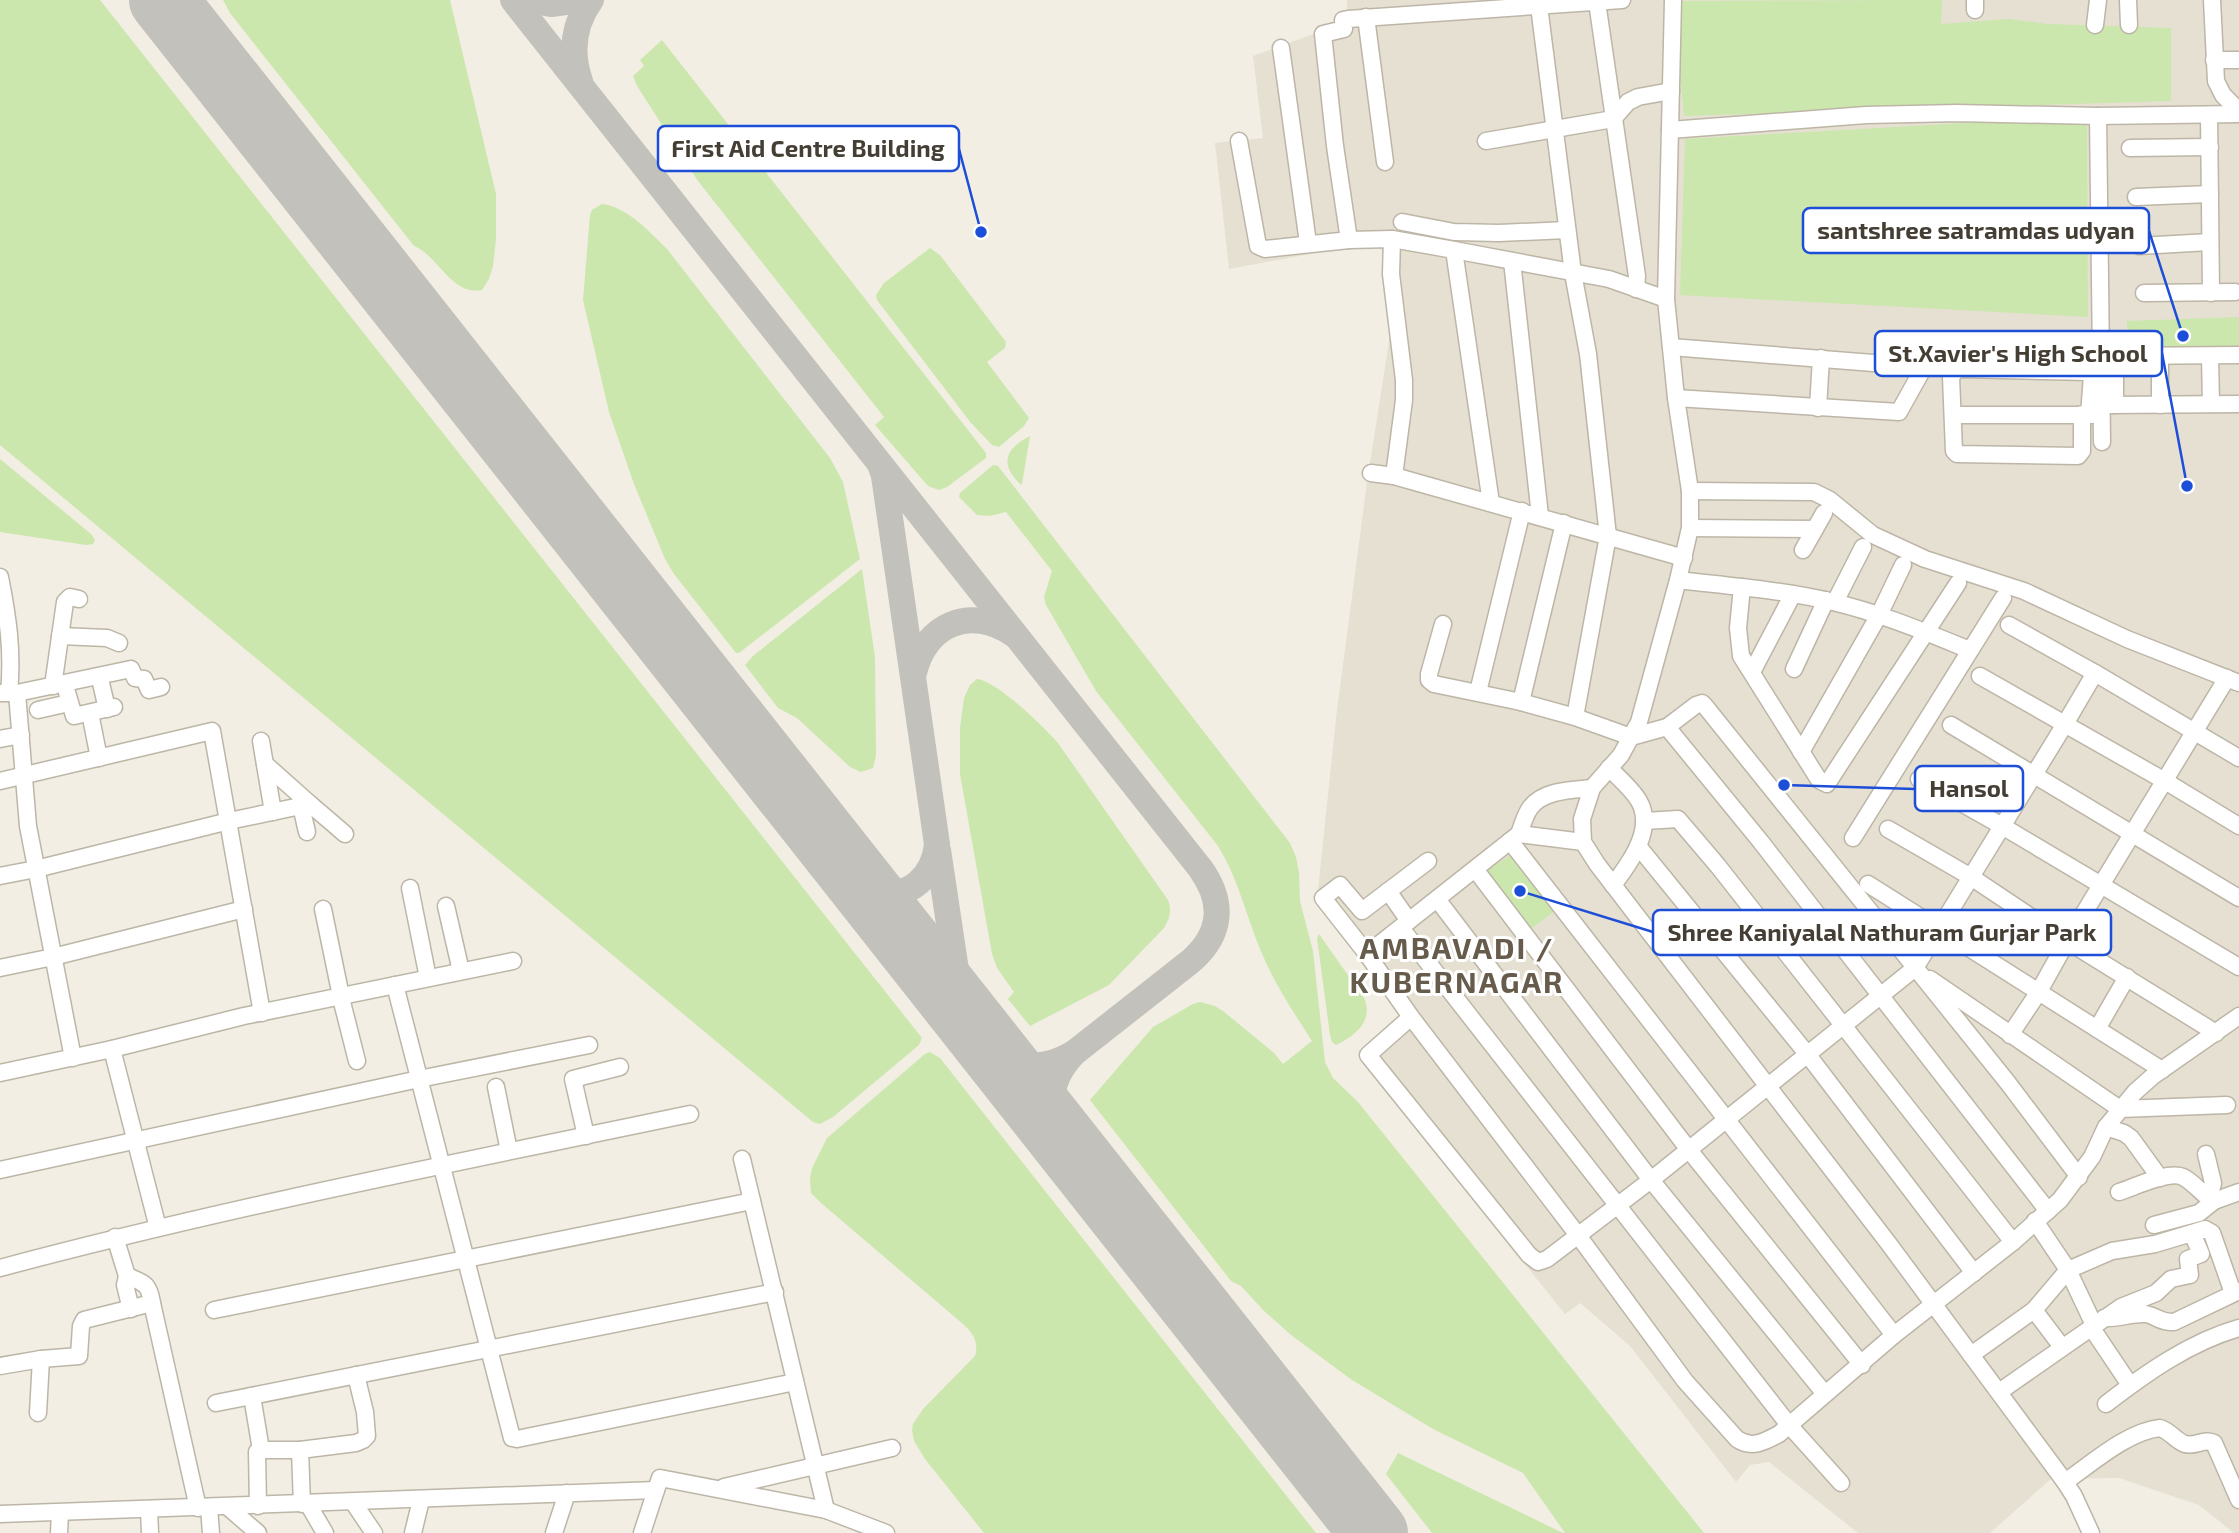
<svg xmlns="http://www.w3.org/2000/svg" width="2239" height="1533" viewBox="0 0 2239 1533" font-family="'Exo 2',sans-serif">
	<style>
		.residential { fill: #e6e0d2 }
		.green { fill: #cbe7ad }
		.lines { fill: none; stroke-linecap: round; stroke-linejoin: round }
		.taxiway { stroke: #c3c1bc; stroke-width: 26 }
		.runway { stroke: #c3c1bc; stroke-width: 68 }
		.minor-casing { stroke: #bdb6a7; stroke-width: 19 }
		.minor { stroke: #fff; stroke-width: 16 }
		.labels { text-anchor: middle; stroke-width: 6; stroke-linejoin: round; paint-order: stroke }
		.district-label { font-size: 30px; font-weight: bold; letter-spacing: 2px; fill: #675c4c; stroke: #fff }
		.leader { fill: none; stroke: #1d4ed8; stroke-width: 2.5 }
		.callout-dot { fill: #1d4ed8; stroke: #fff; stroke-width: 2.5 }
		.callout { fill: #fff; stroke: #1d4ed8; stroke-width: 2.5 }
		.callout-label { font-size: 24px; text-anchor: middle; font-weight: bold; fill: #443e34 }
	</style>
	<rect width="100%" height="100%" fill="#f2eee4"/>
	<path class="residential" d="M1347,0h892v1533h-5l-35,-28 -80,-27 -68,1 -61,54h-132l-89,-71 -19,3 -14,17 -106,-136 -50,-43 -15,11 -186,-231 -18,-33 40,-31 -84,-119 19,-182 31,-236 26,-166 -5,-63 -10,-5h-35l-114,21 -14,-126 48,-5 -10,-82 88,-32 -2,-13 8,-1z"/>
	<g class="green">
		<path d="M0,0h100l822,1038 -3,7 -86,72 -13,7 -7,-2 -813,-677z"/>
		<path d="M223,0h227l46,194v45l-3,27 -4,13 -7,11c-31,6 -44,-35 -68,-44l-184,-233z"/>
		<path d="M1942,0l-1,24 68,-5 39,5 123,4v73l-487,15 -11,-115z"/>
		<path d="M662,40l324,413v5l-39,29 -8,3 -11,-4 -53,-61 9,-8 -186,-236 -61,-95 -4,-10 11,-10 -4,-6z"/>
		<path d="M2087,116l1,201 -408,-22 5,-156z"/>
		<path d="M602,204c25,3 48,28 65,45l163,209 13,24 17,77 -121,94h-3l-62,-79 -9,-15 -31,-75 -25,-72 -26,-112 7,-85 2,-5z"/>
		<path d="M930,248l10,7 66,87 -1,6 -18,14 42,56 -5,8 -25,21 -7,-2 -21,-22 -94,-123 -1,-5 8,-12z"/>
		<path d="M2239,317v35l-111,7 -1,-38z"/>
		<path d="M1030,436l-8,48 -1,1c-22,-21 -16,-36 9,-49z"/>
		<path d="M0,459l91,75 4,6 -2,4 -7,1 -86,-13z"/>
		<path d="M993,465l5,1 292,377 6,14 3,16 1,28 13,50 12,111 8,16 25,24 346,431h-139l-42,-60 -90,-44 -81,-49 -61,-45 -28,-25 -22,-24 -10,-5 -141,-181 63,-73 40,-23 7,-2 15,4 8,5 51,42 9,11 29,-23c-18,-28 -36,-55 -49,-85 -16,-37 -24,-76 -45,-110l-122,-155 -50,-86 -2,-8 8,-26 -46,-59 -16,4 -13,-1 -18,-18 1,-4z"/>
		<path d="M862,569l13,88 1,98 -3,13 -12,4 -11,-5 -53,-49 -19,-10 -33,-43 8,-9z"/>
		<path d="M977,679c20,2 67,48 81,64l110,157c4,11 2,18 -4,28l-55,57 -79,41 -22,-27 6,-7 -17,-24 -5,-14 -32,-180v-46l4,-30 6,-13z"/>
		<path d="M1514,853l42,57 -29,22 -42,-60z"/>
		<path d="M1319,934l45,64c10,23 -9,38 -28,47l-4,-3 -2,-7 -13,-97z"/>
		<path d="M930,1052l10,6 18,23 358,452h-332l-59,-74 -11,-18 -2,-11 1,-6 10,-15 52,-53c4,-14 -2,-23 -12,-32l-142,-121 -10,-10 -1,-15 2,-10 15,-30 98,-84z"/>
		<path d="M1398,1453l165,80h-131l-46,-59z"/>
	</g>
	<g class="lines">
		<g class="taxiway">
			<path d="M181,0l3,22 9,17"/>
			<path d="M513,0l687,868c24,33 23,65 -9,93l-117,92c-37,39 -20,67 4,106"/>
			<path d="M529,0l22,4 29,-4"/>
			<path d="M580,81c-10,-29 -7,-56 11,-81"/>
			<path d="M914,673c11,-49 57,-68 99,-39"/>
			<path d="M938,850l22,147 6,21"/>
			<path d="M852,875c8,5 16,12 24,15 33,12 58,-15 61,-46l-53,-368 -3,-9"/>
			<path d="M979,1035c33,28 52,42 93,19"/>
		</g>
		<path class="runway" d="M163,0l1211,1533"/>
		<g class="minor-casing">
			<g id="minor">
				<path d="M1673,0l-7,299 10,99 14,93v37l-12,52 -39,142 -18,33 -29,33 -10,31 1,23 14,22 292,380 176,238 9,14 17,37"/>
				<path d="M2128,0l1,25"/>
				<path d="M2212,0l4,81 7,14 16,16"/>
				<path d="M1597,2l40,274 -1,13"/>
				<path d="M1539,6l34,267 15,81 20,182 -33,181"/>
				<path d="M1975,10v-10"/>
				<path d="M1366,17l19,145"/>
				<path d="M2095,25l3,-25"/>
				<path d="M1281,48l27,195"/>
				<path d="M2214,60h25"/>
				<path d="M2209,115l2,178"/>
				<path d="M2098,116l4,326"/>
				<path d="M1670,130l196,-15 91,-2 141,3 141,-2"/>
				<path d="M1239,141l19,105 7,3 84,-9 -14,-94 -12,-112 21,-5 -1,-9 5,-1 274,-19"/>
				<path d="M1486,141l127,-22 15,-17 10,-5 33,-6"/>
				<path d="M2130,148l80,-1"/>
				<path d="M2136,197l74,-3"/>
				<path d="M1402,222l52,10 45,1 68,-3"/>
				<path d="M1392,239l-1,35 13,106v20l-10,76"/>
				<path d="M1349,240l43,-1 62,11 155,29 57,20"/>
				<path d="M2139,246l71,-4"/>
				<path d="M1454,250l37,253"/>
				<path d="M1512,261l28,255"/>
				<path d="M2144,293l91,-1"/>
				<path d="M1671,347l253,20 -25,45 -223,-14"/>
				<path d="M2160,356v49"/>
				<path d="M2210,356l1,48"/>
				<path d="M2108,405l131,-1"/>
				<path d="M2115,405v-49l124,-1"/>
				<path d="M1818,408l3,-50"/>
				<path d="M2082,414v37l-4,5 -121,-2 -3,-3 -3,-74 5,-7 5,-1 128,3 3,3 -3,40"/>
				<path d="M1953,415h139"/>
				<path d="M1371,473l23,3 290,82"/>
				<path d="M1690,491l124,1 16,8 43,35 52,24 99,32 103,48 112,44"/>
				<path d="M1690,528l125,1"/>
				<path d="M1803,550l21,-37"/>
				<path d="M0,577c8,41 13,74 9,116"/>
				<path d="M1678,580c52,6 105,10 155,22 47,11 92,30 137,48"/>
				<path d="M1742,587l-4,41 3,28 78,124 8,4 131,-201"/>
				<path d="M1835,602l28,-55"/>
				<path d="M1443,624l-14,50v6l5,4 87,18 54,15 56,20 36,-10 29,-22 6,-2 3,3 303,377 71,94"/>
				<path d="M60,636l47,2 12,5"/>
				<path d="M1794,669l32,-69"/>
				<path d="M1752,672l41,-78"/>
				<path d="M2095,673l144,85"/>
				<path d="M1980,676l185,105 74,45"/>
				<path d="M101,683l6,26"/>
				<path d="M53,686l12,-84 5,-5 9,2"/>
				<path d="M66,689l8,27 40,-9"/>
				<path d="M1478,692l44,-181"/>
				<path d="M0,693h17l114,-24 4,9 9,1 5,11 12,-3"/>
				<path d="M17,693l11,133 45,232"/>
				<path d="M1521,702l43,-179"/>
				<path d="M38,710l31,-7"/>
				<path d="M90,713l9,45"/>
				<path d="M1951,725l288,173"/>
				<path d="M1667,727l94,115 287,369"/>
				<path d="M0,739l21,-4"/>
				<path d="M261,741l12,71"/>
				<path d="M1801,752l78,-137 24,-50"/>
				<path d="M265,764l45,40"/>
				<path d="M1609,768c10,10 23,21 30,33 16,28 -9,62 -26,84"/>
				<path d="M1919,779l83,47 237,141"/>
				<path d="M0,781l212,-50 50,282"/>
				<path d="M301,806l6,26"/>
				<path d="M1645,821l33,-2 40,47 295,376"/>
				<path d="M1888,829l83,48 96,64 149,92"/>
				<path d="M1519,834c3,-8 6,-19 11,-26 13,-18 42,-18 62,-20"/>
				<path d="M1853,838l150,-240"/>
				<path d="M1510,841l384,494"/>
				<path d="M1583,842l-64,-8 -152,120 44,63 166,217 108,147 52,58c15,10 27,3 42,-5l115,-99 119,-93 47,-42 32,-43 14,-30 29,-35 18,-16 86,-60"/>
				<path d="M1638,846l170,209 166,218"/>
				<path d="M1475,869l214,281 173,215"/>
				<path d="M0,876l36,-7 193,-48 81,-17 35,30"/>
				<path d="M1868,884l294,186"/>
				<path d="M410,888l18,90"/>
				<path d="M1388,891l21,30"/>
				<path d="M1437,899l214,281 174,214"/>
				<path d="M446,906l15,65"/>
				<path d="M323,909l20,97 14,55"/>
				<path d="M1401,928l388,497 52,58"/>
				<path d="M1367,954l-44,-56 17,-13 22,26 66,-50"/>
				<path d="M0,968l53,-11 191,-48"/>
				<path d="M1930,979l190,130 107,-4"/>
				<path d="M395,985l117,453 5,1 278,-57"/>
				<path d="M1411,1017l-43,38 161,200 9,7 9,-3 104,-79 264,-212 150,-244 30,-51 -86,-48"/>
				<path d="M2097,1029l30,-52"/>
				<path d="M2010,1035l28,-42 29,-52 160,-263"/>
				<path d="M112,1049l46,179"/>
				<path d="M0,1073l112,-24 132,-33 269,-55"/>
				<path d="M496,1087l13,64"/>
				<path d="M2106,1127l18,6 7,5 29,40"/>
				<path d="M586,1136l-13,-57 47,-12"/>
				<path d="M742,1159l84,351"/>
				<path d="M0,1170l419,-91 170,-34"/>
				<path d="M2119,1192c16,-5 50,-22 64,-15 12,6 19,18 31,24l25,-9"/>
				<path d="M2204,1194l8,-7 1,-4 -7,-29"/>
				<path d="M2035,1221l33,49 26,55"/>
				<path d="M2154,1225l45,-12 15,-12"/>
				<path d="M2192,1233l13,-4 7,4 21,60"/>
				<path d="M115,1237l12,39 -2,9 6,24"/>
				<path d="M0,1268c228,-61 460,-106 690,-154"/>
				<path d="M127,1276c17,7 22,7 25,27"/>
				<path d="M214,1310l538,-109"/>
				<path d="M2034,1310l28,37"/>
				<path d="M2104,1318c14,1 28,-5 42,-4 11,2 14,9 28,8l65,-31"/>
				<path d="M2091,1327l39,58"/>
				<path d="M1971,1355l63,-45 34,-40 44,-19 43,-7 37,-11 9,21 -13,5 2,16 -19,4 -15,14 -35,14 -122,85"/>
				<path d="M41,1359l38,-3 2,-30 3,-6 68,-17 46,205"/>
				<path d="M0,1366l41,-7 -3,54"/>
				<path d="M252,1396l9,54"/>
				<path d="M216,1403l559,-111"/>
				<path d="M2106,1404c40,-31 84,-62 133,-76"/>
				<path d="M2065,1482c26,-18 63,-51 95,-54 10,3 16,13 25,16 11,3 19,-6 29,-1l25,57"/>
				<path d="M724,1487l168,-39"/>
				<path d="M353,1502l21,31"/>
				<path d="M302,1504l-2,-54 56,-7 7,-3 4,-4 -2,-24 -9,-37"/>
				<path d="M308,1504l17,29"/>
				<path d="M258,1506l-1,-54 4,-2h39"/>
				<path d="M228,1507l30,26"/>
				<path d="M209,1508l2,25"/>
				<path d="M149,1510l1,23"/>
				<path d="M0,1514l656,-24"/>
				<path d="M59,1533l1,-20"/>
				<path d="M413,1533l8,-33"/>
				<path d="M554,1533l13,-40"/>
				<path d="M642,1533l18,-55 166,32 60,23"/>
			</g>
		</g>
		<use href="#minor" class="minor"/>
	</g>
	<g class="labels">
		<g class="district-label">
			<text x="1457" y="959">AMBAVADI /<tspan x="1457" dy="34">KUBERNAGAR</tspan></text>
		</g>
	</g>
	<path class="leader" d="M981 232L959 149M2183 336L2149 231M2187 486L2162 353M1784 785L1915 789M1520 891L1653 932"/>
	<g class="callout-dot">
		<circle cx="981" cy="232" r="7"/>
		<circle cx="2183" cy="336" r="7"/>
		<circle cx="2187" cy="486" r="7"/>
		<circle cx="1784" cy="785" r="7"/>
		<circle cx="1520" cy="891" r="7"/>
	</g>
	<g class="callout">
		<rect x="658" y="126" width="301" height="45" rx="7"/>
		<rect x="1803" y="208" width="346" height="45" rx="7"/>
		<rect x="1875" y="331" width="287" height="45" rx="7"/>
		<rect x="1915" y="766" width="108" height="45" rx="7"/>
		<rect x="1653" y="910" width="458" height="45" rx="7"/>
	</g>
	<g class="callout-label">
		<text x="808" y="157">First Aid Centre Building</text>
		<text x="1976" y="239">santshree satramdas udyan</text>
		<text x="2018" y="362">St.Xavier's High School</text>
		<text x="1969" y="797">Hansol</text>
		<text x="1882" y="941">Shree Kaniyalal Nathuram Gurjar Park</text>
	</g>
</svg>
